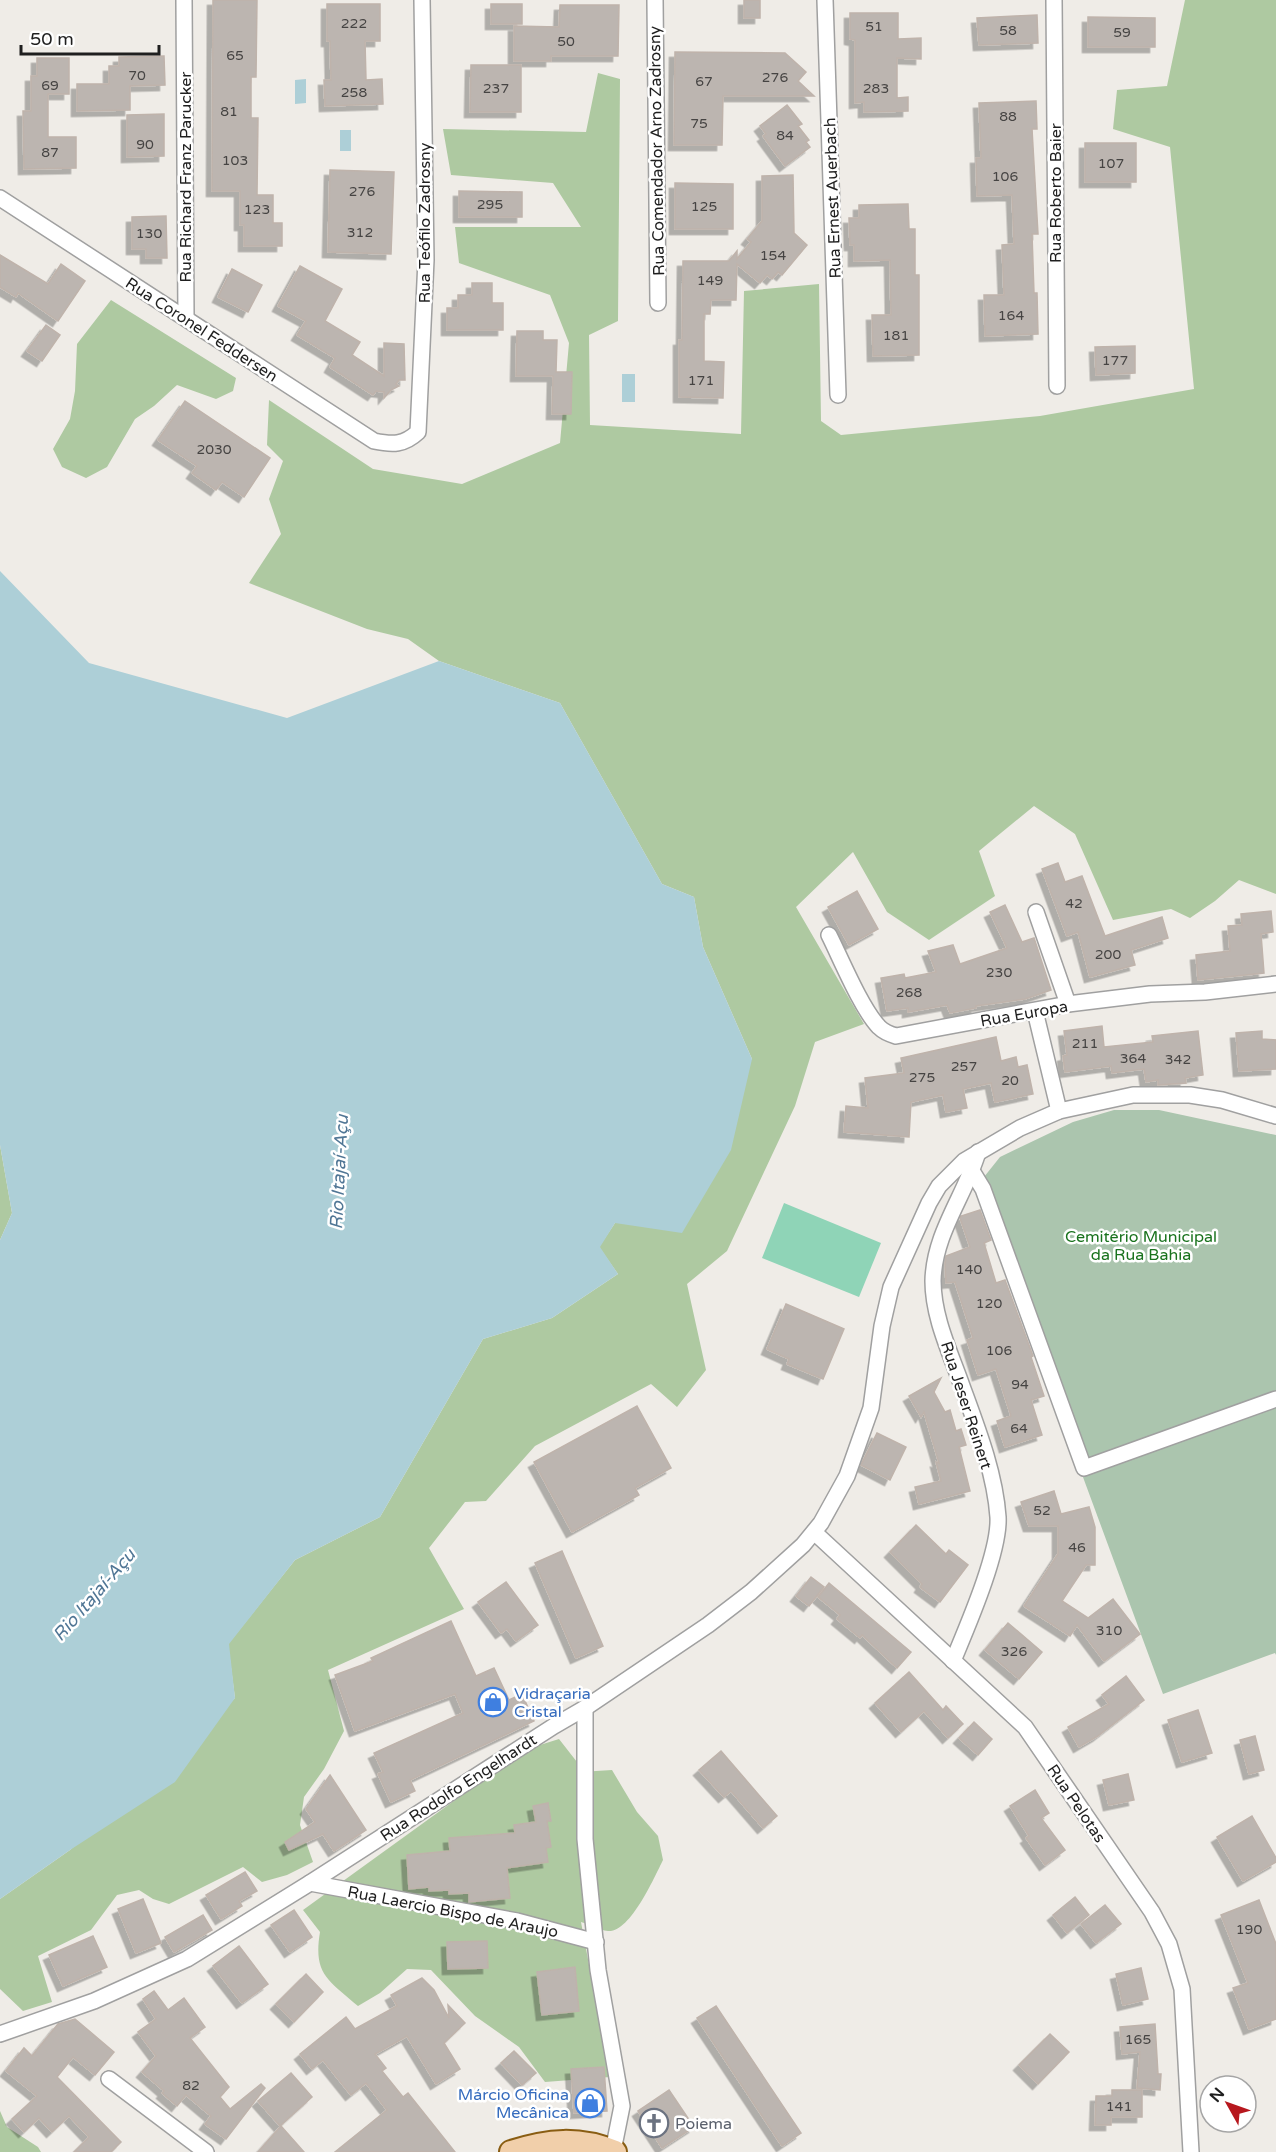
<svg xmlns="http://www.w3.org/2000/svg" width="1276" height="2152" viewBox="0 0 1276 2152" font-family="'Varela Round',sans-serif">
	<style>
		.forest { fill: #aec9a1 }
		.cemetery { fill: #abc5ae }
		.pitch { fill: #8fd4b7 }
		.water { fill: #adcfd7 }
		.building { fill: #bcb5b0; stroke: #bfb3ab; stroke-width: 1.5; filter: url(#shadow) }
		.lines { fill: none; stroke-linecap: round; stroke-linejoin: round }
		.minor-casing { stroke: #a0a0a0; stroke-width: 18 }
		.primary-casing { stroke: #895d12; stroke-width: 26 }
		.minor { stroke: #fff; stroke-width: 15 }
		.primary { stroke: #f1cfaa; stroke-width: 22 }
		.labels { text-anchor: middle; stroke-width: 5; stroke-linejoin: round; paint-order: stroke }
		.number-label { font-size: 14px; fill: #464443 }
		.street-label { font-size: 16px; fill: #1f1f1f; stroke: #fff }
		.park-label { font-size: 16px; fill: #19721d; stroke: #fff }
		.shop-label { font-size: 16px; fill: #366cbe; stroke: #fff; text-anchor: start }
		.worship-label { font-size: 16px; fill: #5b616d; stroke: #fff; text-anchor: start }
		.water-label { font-size: 18px; font-style: italic; fill: #507695; stroke: #fff }
	</style>
	<defs>
		<filter id="shadow"><feDropShadow dx="-5.5" dy="5.5" stdDeviation="0" flood-color="#0004"/></filter>
	</defs>
	<rect width="100%" height="100%" fill="#efece7"/>
	<g class="forest">
		<path d="M1185,0h91v894l-37,-14 -24,21 -25,17 -19,-9 -58,11 -38,-86 -41,-28 -55,45 16,45 -66,44 -42,-28 -34,-60 -57,55 68,117 -49,18 -20,64 -68,145 -40,33 19,86 -29,37 -26,-23 -116,62 -49,55 -21,1 -36,46 35,61 -136,61 16,61 -20,38 -20,28 -4,28 13,37 -26,13 -25,7 -19,-15 -74,37 -16,-5 -14,-9 -22,5 -26,35 -53,26 14,46 -29,9 -23,-22v-90l70,-49 165,-152 -7,-54 67,-84 85,-43 103,-178 69,-21 66,-44 -19,-27 16,-24 137,-164 -49,-112 -9,-50 -32,-13 -102,-181 -121,-42 -31,-22 -41,-10 -118,-46 32,-49 -12,-35 14,-38 -16,-16 2,-45 104,69 89,15 98,-41 9,-100 -19,-48 -91,-32 -4,-36h126l-28,-44 -102,-8 -8,-46 143,3 12,-59 22,6 -2,242 -29,14 1,90 151,9 3,-143 75,-7 2,137 20,14 199,-19 154,-27 -24,-242 -57,-18 4,-39 50,-4z"/>
		<path d="M111,300l125,78 -3,13 -17,8 -39,-14 -23,21 -19,13 -28,48 -21,11 -24,-11 -9,-18 17,-30 5,-28 2,-47z"/>
		<path d="M0,1145l12,68 -12,27z"/>
		<path d="M559,1739l18,23 3,10 32,-2 25,42 21,24 5,24c-9,18 -33,73 -55,71 -9,-1 -19,-7 -27,-9l29,155 -65,5 -26,-35 -44,-31 -44,-46 -24,-1 -27,24 -22,13c-30,-26 -45,-32 -38,-74l-17,-22 177,-128 60,-37z"/>
		<path d="M0,2111l7,16 31,20 3,5h-41z"/>
	</g>
	<path class="cemetery" d="M1114,1110h45l117,25v520l-1,-2 -112,41 -187,-507 24,-30 73,-35z"/>
	<path class="pitch" d="M784,1203l97,40 -22,54 -97,-39z"/>
	<g class="water">
		<path d="M306,79v24l-11,1v-24z"/>
		<rect x="340" y="130" width="11" height="21"/>
		<rect x="622" y="374" width="13" height="28"/>
		<path d="M0,571l89,92 198,55 152,-57 121,42 102,181 32,13 9,50 49,112 -21,91 -49,83 -67,-10 -15,24 18,27 -66,44 -69,21 -103,178 -85,43 -66,84 6,54 -60,84 -105,68 -70,49v-659l12,-27 -12,-68z"/>
	</g>
	<g class="building">
		<path d="M213,0h44l-1,77h-5v41h7l-1,77h16v28h9v23h-38v-21h-4v-34h-28z"/>
		<rect x="744" y="0" width="16" height="18"/>
		<path d="M327,4h53v37h-15l1,39 16,-1 1,25 -58,2 -1,-26h7l-1,-39h-3z"/>
		<rect x="491" y="4" width="31" height="20"/>
		<path d="M560,5h59l-1,51h-67v5h-37v-35l45,1z"/>
		<path d="M850,13h48v26l23,-1v21l-24,-1v40l11,-1v14l-44,1v-10l-9,1v-63l-5,-1z"/>
		<path d="M1037,15l1,28 -59,2 -2,-27z"/>
		<path d="M1088,17l67,1v29h-67z"/>
		<path d="M675,52l110,1 21,19 -8,9 16,15h-91l-1,49h-48z"/>
		<path d="M164,56l1,29 -35,1v24l-53,1v-27h32v-18h10v-9z"/>
		<path d="M37,58h32v36h-21v43h28v31l-52,1 -1,-58h8v-35h6z"/>
		<path d="M471,65h50v47h-51z"/>
		<path d="M1036,101l1,28h-5l6,105h-6l2,59h3l1,41 -53,2 -1,-41h20l-2,-50 12,-1 -2,-49 -35,1 -1,-38h5l-2,-55z"/>
		<path d="M787,105l15,19 -4,2 11,14 -3,2 4,5 -25,19 -22,-30 3,-2 -6,-8z"/>
		<path d="M164,114v42l-37,1v-42z"/>
		<rect x="1085" y="143" width="51" height="39"/>
		<path d="M330,170l64,2 -3,82 -63,-2z"/>
		<path d="M793,175l1,58 13,12 -25,30 -4,-3 -6,7 -5,-4 -7,8 -23,-19 -1,36h-25l-1,14h-6v47l20,1 -1,36 -44,-1v-57h3l1,-79h46l8,-10v8l14,-17 -4,-3 15,-18v-45z"/>
		<path d="M675,183l58,1v45h-58z"/>
		<path d="M459,191l63,1v25h-63z"/>
		<path d="M908,204l1,25h6v46h4v80l-46,1 -1,-41h19l-1,-55 -36,1v-16h-4l-1,-27h10v-13z"/>
		<path d="M166,216l1,42h-21v-9h-14v-32z"/>
		<path d="M0,255l48,29 13,-20 24,17 -27,40 -40,-28 -2,4 -16,-10z"/>
		<path d="M300,266l42,23 -17,32 35,21 -8,13 32,21v-33l20,1 1,36h-6l-3,4 3,2 -8,4 -7,8v-6l-8,-1 -3,4 -43,-28 5,-9 -38,-23 9,-14 -28,-15z"/>
		<path d="M232,269l30,16 -14,27 -30,-15z"/>
		<path d="M472,283h20v20h11v27h-56v-22h11v-13h14z"/>
		<path d="M46,325l14,10 -18,26 -15,-10z"/>
		<path d="M517,331h26v9h14l-1,32h16l-1,42h-19l1,-38h-37z"/>
		<path d="M1135,346v27l-39,2 -1,-28z"/>
		<path d="M185,401l85,57 -26,39 -22,-15 -6,8 -24,-17 5,-7 -39,-26z"/>
		<path d="M1058,863l7,19 17,-6 23,60 57,-19 6,21 -37,12 4,15 -45,12 -12,-45 -11,4 -25,-67z"/>
		<path d="M857,891l21,38 -29,16 -21,-38z"/>
		<path d="M1005,905l17,37 12,-4 17,52 -26,9 -49,7v2l-26,5 -3,-8 -39,7v-4l-21,3 -6,-33 23,-4 1,4 31,-6 -8,-21 25,-6 7,19 47,-16 -17,-36z"/>
		<path d="M1271,911l2,21 -12,2 3,39 -66,7 -2,-25 34,-4 -2,-25 14,-1 -1,-11z"/>
		<path d="M1102,1026l2,21 49,-5 -1,-6 46,-5 5,44 -18,3 1,5 -28,2v-5l-12,2 -2,-13 -32,4 -1,-7 -46,6 -2,-16 4,-1 -3,-24z"/>
		<path d="M1262,1031v8l14,1v29l-37,2 -3,-38z"/>
		<path d="M996,1037l5,24 15,-4 2,10 9,-2 6,29 -38,8 -4,-19 -28,6 4,19 -21,4 -3,-17 -32,7 -2,35 -65,-5 2,-26 22,2 -3,-30 39,-5 -3,-15z"/>
		<path d="M980,1210l11,30 -7,3 12,40 9,-3 28,76 -2,1 13,39 -13,4 11,35 -37,12 -8,-26 14,-5 -15,-47 -18,6 -11,-35 6,-2 -18,-56 -9,1 -1,-20 1,-7 24,-9 -10,-29 1,-2z"/>
		<path d="M786,1304l58,25 -21,50 -36,-15 2,-5 -22,-10z"/>
		<path d="M941,1378l-7,14 11,20 5,-2 6,21 5,-2 5,16 -7,2 11,44 -51,13 -4,-17 26,-6 -5,-19 3,1 -15,-51 -3,5 -12,-21z"/>
		<path d="M637,1406l34,62 -36,20 4,7 -67,37 -38,-70z"/>
		<path d="M877,1433l29,14 -16,33 -29,-15z"/>
		<path d="M1054,1491l7,23 28,-7 6,20v38h-9l-24,36 26,17 25,-19 27,35 -36,27 -27,-36 -7,11 -46,-30 34,-52v-28h-29l-8,-24z"/>
		<path d="M916,1525l30,29 3,-4 19,15 -28,37 -20,-15 2,-3 -32,-32z"/>
		<path d="M562,1551l41,95 -27,12 -41,-95z"/>
		<path d="M811,1577l13,10 -15,19 -13,-10z"/>
		<path d="M506,1582l32,43 -22,16 -9,-12 -6,4 -23,-31z"/>
		<path d="M829,1583l82,69 -14,16 -35,-33 -2,3 -23,-19 3,-4 -22,-18z"/>
		<path d="M451,1621l25,55 18,-8 15,32 13,-6 12,27 -124,59 5,11 -24,11 -13,-28 5,-2 -9,-19 89,-40 -8,-19 -100,37 -20,-56 38,-14 -2,-3z"/>
		<path d="M1008,1623l34,29 -23,27 -34,-29z"/>
		<path d="M909,1672l34,38 3,-4 17,18 -15,14 -24,-27 -23,21 -26,-29z"/>
		<path d="M1126,1676l18,24 -46,36 -19,11 -11,-20 41,-23 -7,-9z"/>
		<path d="M1198,1710l14,43 -30,9 -14,-42z"/>
		<path d="M974,1722l18,17 -14,16 -19,-17z"/>
		<path d="M1255,1736l9,34 -15,4 -9,-34z"/>
		<path d="M721,1751l56,65 -14,12 -32,-37 -7,6 -25,-27z"/>
		<path d="M1128,1774l6,26 -25,5 -6,-25z"/>
		<path d="M330,1775l36,55 -32,21 -11,-17 -34,16 -4,-8 30,-20 -9,-13z"/>
		<path d="M1035,1790l14,23 -8,5 24,32 -20,15 -19,-27 3,-2 -19,-30z"/>
		<path d="M548,1803l3,18h-4l4,26 -5,1 2,14 -41,6 3,30 -41,4v-9l-20,1v-4l-20,1v-4l-20,2 -2,-34 43,-4 -1,-13 66,-5 -1,-8 22,-3 -3,-16z"/>
		<path d="M1252,1816l24,42v4l-33,19 -26,-44z"/>
		<path d="M245,1872l12,19 -18,10 3,5 -21,13 -15,-24z"/>
		<path d="M1075,1897l14,18 -22,18 -14,-18z"/>
		<path d="M143,1899l18,44 -25,10 -18,-44z"/>
		<path d="M1259,1900l17,44v75l-27,10 -16,-41 15,-5 -27,-68z"/>
		<path d="M1105,1905l16,19 -25,19 -15,-19z"/>
		<path d="M294,1910l18,27 -22,15 -19,-27z"/>
		<path d="M203,1915l9,15 -38,22 -9,-15z"/>
		<path d="M93,1936l14,31 -44,19 -14,-31z"/>
		<path d="M487,1941l1,27 -40,1 -1,-27z"/>
		<path d="M239,1946l29,38 -26,19 -29,-37z"/>
		<path d="M575,1967l4,44 -37,4 -5,-43z"/>
		<path d="M1141,1968l7,31 -25,6 -7,-31z"/>
		<path d="M306,1974l17,18 -29,30 -18,-18z"/>
		<path d="M422,1978l12,12 15,28 -1,-13 17,18 -21,20 16,26 -24,15 -29,-48 -32,18 11,14 -4,3 21,26 5,-4 47,59h-120l52,-42 -21,-27 -15,12 -28,-35 -11,9 -12,-15 46,-37 9,12 42,-23 -6,-11z"/>
		<path d="M154,1991l14,19 16,-12 21,29 -15,11 39,49 -9,10 10,12 31,-25 4,4 -39,51 -21,-15 6,-8 -25,-21 -9,11 -15,-13 2,-2 -22,-19 14,-16 -18,-24 18,-13 -13,-20z"/>
		<path d="M716,2006l85,127 -19,13 -85,-128z"/>
		<path d="M75,2019l39,33 -19,23 -22,-18 -16,20 64,65 -10,10h-37l15,-15 -20,-21 -17,16 -13,-14 -15,14 -12,-13 25,-23 -31,-25 18,-23 8,8 26,-32z"/>
		<path d="M1155,2024l3,50h3l-1,16 -23,-2 3,-36 -18,2 -2,-27z"/>
		<path d="M1050,2034l19,18 -31,32 -19,-19z"/>
		<path d="M514,2051l22,22 -14,12 -21,-22z"/>
		<path d="M604,2067l3,44 -33,2 -3,-44z"/>
		<path d="M291,2073l21,24 -32,29 -22,-25z"/>
		<path d="M669,2090l25,37 -32,21 -24,-37z"/>
		<path d="M1112,2090h30v27h-31v8h-16l1,-29h16z"/>
		<path d="M281,2126l23,26h-46z"/>
	</g>
	<g class="lines">
		<g class="minor-casing">
			<g id="minor">
				<path d="M184,0l2,317"/>
				<path d="M655,0l3,303"/>
				<path d="M825,0l13,395"/>
				<path d="M1054,0l3,386"/>
				<path d="M0,198l374,243c19,4 30,4 44,-9l8,-172 -4,-260"/>
				<path d="M1036,912l32,92"/>
				<path d="M829,935c12,24 32,73 50,92 5,5 10,7 17,9l172,-32 82,-10 55,-2 71,-8"/>
				<path d="M1035,1011l24,100"/>
				<path d="M972,1171l11,18 101,279 192,-69"/>
				<path d="M814,1532l211,195 127,185 17,32 13,45 9,163"/>
				<path d="M953,1661c14,-34 47,-109 45,-144 -3,-44 -21,-90 -36,-131 -12,-34 -29,-69 -29,-105 1,-48 32,-85 45,-129"/>
				<path d="M585,1708v131l13,131 24,136 -9,45"/>
				<path d="M310,1883l207,38 79,21"/>
				<path d="M0,2034l94,-33 93,-42 123,-76 244,-157 31,-18 123,-83 43,-33 52,-47 18,-22 26,-47 24,-68 11,-82 9,-39 38,-84 10,-17 25,-25 56,-33 39,-17 74,-16h57l32,5 54,16"/>
				<path d="M109,2079l97,73"/>
			</g>
		</g>
		<g class="primary-casing">
			<path id="primary" d="M511,2152c37,-12 68,-15 104,0"/>
		</g>
		<use href="#minor" class="minor"/>
		<use href="#primary" class="primary"/>
	</g>
	<defs>
		<g id="shop-ring" transform="scale(1.5)"><circle r="9.5" fill="#fff" stroke="#3f7fe0" stroke-width="1.5"/><path d="M-5-2.5h2.3a2.7 3.5 0 0 1 5.4 0H5L5.5 6h-11ZM-1.5-2.5h3a1.5 2.3 0 0 0-3 0Z" fill="#3f7fe0"/></g>
		<g id="church-ring" transform="scale(1.5)"><circle r="9.5" fill="#fff" stroke="#6b7280" stroke-width="1.5"/><path d="M-1.2-6h2.4v3.5h3.3v2.4h-3.3V6h-2.4V-.1h-3.3v-2.4h3.3Z" fill="#6b7280"/></g>
	</defs>
	<g fill-rule="evenodd">
		<use href="#shop-ring" x="493" y="1702"/>
		<use href="#shop-ring" x="590" y="2103"/>
		<use href="#church-ring" x="654" y="2123"/>
	</g>
	<g class="labels">
		<g class="number-label">
			<text x="354" y="28">222</text>
			<text x="874" y="31">51</text>
			<text x="1008" y="35">58</text>
			<text x="1122" y="37">59</text>
			<text x="566" y="46">50</text>
			<text x="235" y="60">65</text>
			<text x="137" y="80">70</text>
			<text x="775" y="82">276</text>
			<text x="704" y="86">67</text>
			<text x="50" y="90">69</text>
			<text x="496" y="93">237</text>
			<text x="876" y="93">283</text>
			<text x="354" y="97">258</text>
			<text x="229" y="116">81</text>
			<text x="1008" y="121">88</text>
			<text x="699" y="128">75</text>
			<text x="785" y="140">84</text>
			<text x="145" y="149">90</text>
			<text x="50" y="157">87</text>
			<text x="235" y="165">103</text>
			<text x="1111" y="168">107</text>
			<text x="1005" y="181">106</text>
			<text x="362" y="196">276</text>
			<text x="490" y="209">295</text>
			<text x="704" y="211">125</text>
			<text x="257" y="214">123</text>
			<text x="360" y="237">312</text>
			<text x="149" y="238">130</text>
			<text x="773" y="260">154</text>
			<text x="710" y="285">149</text>
			<text x="1011" y="320">164</text>
			<text x="896" y="340">181</text>
			<text x="1115" y="365">177</text>
			<text x="701" y="385">171</text>
			<text x="214" y="454">2030</text>
			<text x="1074" y="908">42</text>
			<text x="1108" y="959">200</text>
			<text x="999" y="977">230</text>
			<text x="909" y="997">268</text>
			<text x="1085" y="1048">211</text>
			<text x="1133" y="1063">364</text>
			<text x="1178" y="1064">342</text>
			<text x="964" y="1071">257</text>
			<text x="922" y="1082">275</text>
			<text x="1010" y="1085">20</text>
			<text x="969" y="1274">140</text>
			<text x="989" y="1308">120</text>
			<text x="999" y="1355">106</text>
			<text x="1020" y="1389">94</text>
			<text x="1019" y="1433">64</text>
			<text x="1042" y="1515">52</text>
			<text x="1077" y="1552">46</text>
			<text x="1109" y="1635">310</text>
			<text x="1014" y="1656">326</text>
			<text x="1249" y="1934">190</text>
			<text x="1138" y="2044">165</text>
			<text x="191" y="2090">82</text>
			<text x="1119" y="2111">141</text>
		</g>
		<g class="street-label">
			<text transform="translate(656 151) rotate(-91)" y="6">Rua Comendador Arno Zadrosny</text>
			<text transform="translate(185 177) rotate(-90)" y="6">Rua Richard Franz Parucker</text>
			<text transform="translate(1055 193) rotate(-90)" y="6">Rua Roberto Baier</text>
			<text transform="translate(832 198) rotate(-92)" y="6">Rua Ernest Auerbach</text>
			<text transform="translate(424 223) rotate(-90)" y="6">Rua Teófilo Zadrosny</text>
			<text transform="translate(202 329) rotate(33)" y="6">Rua Coronel Feddersen</text>
			<text transform="translate(1024 1013) rotate(-10)" y="6">Rua Europa</text>
			<text transform="translate(967 1405) rotate(72)" y="6">Rua Jeser Reinert</text>
			<text transform="translate(458 1787) rotate(-33)" y="6">Rua Rodolfo Engelhardt</text>
			<text transform="translate(1077 1803) rotate(56)" y="6">Rua Pelotas</text>
			<text transform="translate(453 1911) rotate(11)" y="6">Rua Laercio Bispo de Araujo</text>
		</g>
		<g class="park-label">
			<text x="1141" y="1242">Cemitério Municipal<tspan x="1141" dy="18">da Rua Bahia</tspan></text>
		</g>
		<g class="shop-label">
			<text x="514" y="1699">Vidraçaria<tspan x="514" dy="18">Cristal</tspan></text>
			<text x="569" y="2100" text-anchor="end">Márcio Oficina<tspan x="569" dy="18">Mecânica</tspan></text>
		</g>
		<g class="worship-label">
			<text x="675" y="2129">Poiema</text>
		</g>
		<g class="water-label">
			<text transform="translate(339 1172) rotate(-87)" y="6">Rio Itajaí-Açu</text>
			<text transform="translate(94 1595) rotate(-49)" y="6">Rio Itajaí-Açu</text>
		</g>
	</g>
	<g transform="translate(1228 2104) rotate(310)"><circle r="28" fill="#ffffff" stroke="#a5a5a5" stroke-width="1.5"/>
	<path d="M0-4.5L10 22L0 15L-10 22Z" fill="#b7181e"/>
	<text y="-9" font-size="16" font-weight="bold" text-anchor="middle" fill="#1f1f1f">N</text>
	</g>
	<path d="M21 45v9h138v-9" fill="none" stroke="#1f1f1f" stroke-width="3"/>
	<text x="30" y="45" font-size="18" fill="#1f1f1f" stroke="#ffffff" stroke-width="4.5" paint-order="stroke">50 m</text>
</svg>
